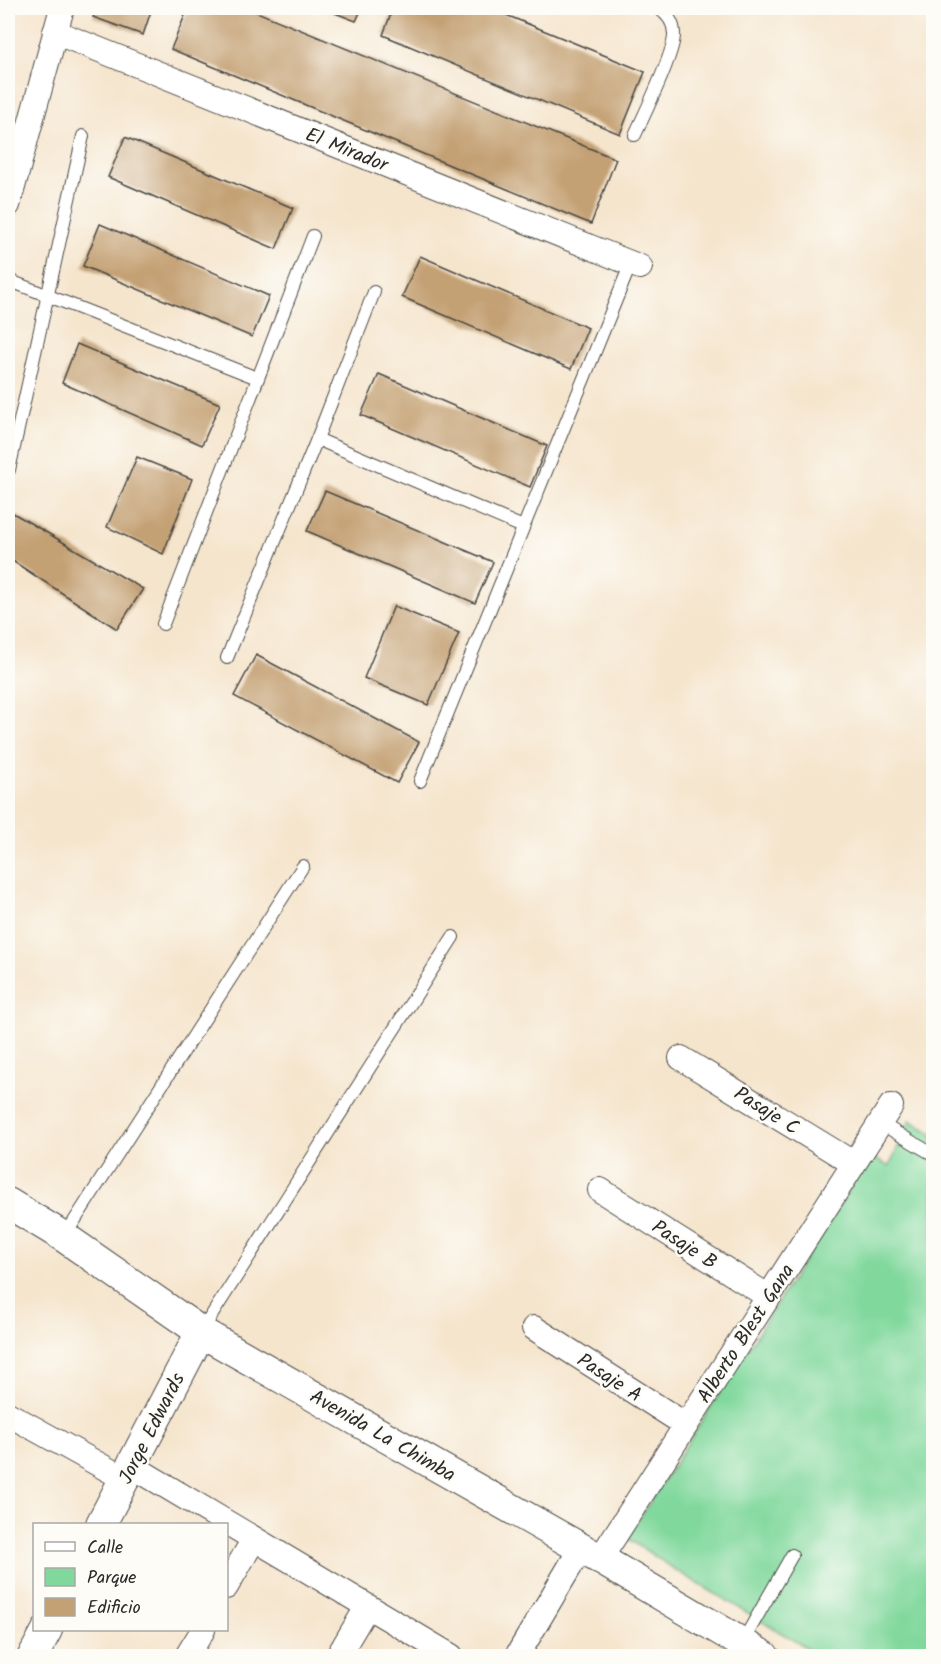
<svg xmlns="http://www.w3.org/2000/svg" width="941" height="1664" viewBox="0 0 941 1664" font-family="Kalam,sans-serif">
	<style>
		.green { fill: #80d89c; stroke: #568264; stroke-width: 1.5 }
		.building { fill: #c4a175 }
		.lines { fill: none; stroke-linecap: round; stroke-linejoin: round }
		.service-casing { stroke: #494743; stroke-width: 14 }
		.minor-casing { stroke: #494743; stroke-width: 26 }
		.tertiary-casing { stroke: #494743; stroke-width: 32 }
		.service { stroke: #fff; stroke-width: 12 }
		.minor { stroke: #fff; stroke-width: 24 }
		.tertiary { stroke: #fff; stroke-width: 30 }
		.labels { text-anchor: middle; stroke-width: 5; stroke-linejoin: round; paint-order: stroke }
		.street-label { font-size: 20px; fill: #2b2b2b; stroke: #fdfcf7 }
	</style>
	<rect width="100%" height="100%" fill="#fdfcf7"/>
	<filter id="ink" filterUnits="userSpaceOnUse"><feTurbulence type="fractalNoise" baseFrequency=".0167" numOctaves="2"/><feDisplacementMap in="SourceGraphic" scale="12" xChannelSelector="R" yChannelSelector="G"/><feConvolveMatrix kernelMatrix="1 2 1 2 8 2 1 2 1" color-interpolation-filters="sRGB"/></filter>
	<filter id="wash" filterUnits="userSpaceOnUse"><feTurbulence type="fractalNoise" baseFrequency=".008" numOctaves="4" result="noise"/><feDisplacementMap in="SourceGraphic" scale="24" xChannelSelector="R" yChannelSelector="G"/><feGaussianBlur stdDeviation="1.35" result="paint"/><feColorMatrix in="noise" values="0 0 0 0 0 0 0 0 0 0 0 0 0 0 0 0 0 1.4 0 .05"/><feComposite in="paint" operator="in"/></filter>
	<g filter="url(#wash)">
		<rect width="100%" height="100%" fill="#f5e5cd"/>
		<path class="green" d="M910,1120l23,14v522h-113l-143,-85 -50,-33 244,-382 18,11z"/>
		<g id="blocks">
			<g class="building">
				<path d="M96,8h56l-9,27 -50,-18z"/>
				<path d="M188,8h59l369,151 -25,65 -420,-175z"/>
				<path d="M322,8h40l-6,13z"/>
				<path d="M393,8h96l156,64 -25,62 -237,-99z"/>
				<path d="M125,137l168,71 -17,41 -168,-72z"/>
				<path d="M100,224l169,72 -17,41 -169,-71z"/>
				<path d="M420,256l168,72 -17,41 -169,-72z"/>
				<path d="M77,344l143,60 -18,41 -140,-62z"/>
				<path d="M379,374l168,72 -17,41 -169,-72z"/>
				<path d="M137,457l55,22 -29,75 -56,-27z"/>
				<path d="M325,491l168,71 -18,41 -168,-72z"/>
				<path d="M8,510l135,79 -26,40 -109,-71z"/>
				<path d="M394,606l65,27 -31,72 -64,-27z"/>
				<path d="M256,655l163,87 -22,41 -163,-87z"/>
			</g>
		</g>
	</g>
	<g filter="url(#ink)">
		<use href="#blocks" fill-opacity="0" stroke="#494743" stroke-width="1.5"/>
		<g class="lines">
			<g class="service-casing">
				<g id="service">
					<path d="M635,135c9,-20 40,-83 39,-101 0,-11 -7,-20 -16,-26"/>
					<path d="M8,280l249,98"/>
					<path d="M317,439l206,88"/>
					<path d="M9,470l74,-334"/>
					<path d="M163,624l150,-388"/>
					<path d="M227,658l90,-219 57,-147"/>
					<path d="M420,781l211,-518"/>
					<path d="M880,1123l54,32"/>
					<path d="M64,1237l239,-371"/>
					<path d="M201,1332l252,-395"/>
					<path d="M742,1643l50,-88"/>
				</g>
			</g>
			<g class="minor-casing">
				<g id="minor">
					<path d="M55,32l585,235"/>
					<path d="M8,205l54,-197"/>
					<path d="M681,1058l172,105"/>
					<path d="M600,1190l169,107"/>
					<path d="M534,1328l152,97"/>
					<path d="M8,1414l117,65"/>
					<path d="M132,1466l319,190"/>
					<path d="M600,1559l291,-453"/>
					<path d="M226,1587l28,-48"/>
					<path d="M187,1656l16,-26"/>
					<path d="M338,1656l29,-49"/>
					<path d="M517,1656l64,-108"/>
				</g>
			</g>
			<g class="tertiary-casing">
				<g id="tertiary">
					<path d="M8,1203l56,34 137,95 399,227 164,97"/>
					<path d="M101,1524l100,-192"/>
					<path d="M33,1656l14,-26"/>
				</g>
			</g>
			<use href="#service" class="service"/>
			<use href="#minor" class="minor"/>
			<use href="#tertiary" class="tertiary"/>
		</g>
	</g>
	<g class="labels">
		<g class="street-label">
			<text transform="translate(347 149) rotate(22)" y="7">El Mirador</text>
			<text transform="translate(767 1110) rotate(32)" y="7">Pasaje C</text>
			<text transform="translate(685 1244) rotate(33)" y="7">Pasaje B</text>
			<text transform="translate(745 1333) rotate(-57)" y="7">Alberto Blest Gana</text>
			<text transform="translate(610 1377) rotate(33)" y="7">Pasaje A</text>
			<text transform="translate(151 1428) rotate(-63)" y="7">Jorge Edwards</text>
			<text transform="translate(383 1435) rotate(30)" y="7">Avenida La Chimba</text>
		</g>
	</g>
	<rect width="941" height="1664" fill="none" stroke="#fdfcf7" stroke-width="30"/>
	<rect x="33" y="1523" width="195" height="108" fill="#fdfcf7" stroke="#a9a8a5" stroke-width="1.5"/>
	<rect x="45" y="1542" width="30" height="9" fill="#ffffff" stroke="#a9a8a5" stroke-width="1.5"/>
	<text x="87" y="1553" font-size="18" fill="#2b2b2b">Calle</text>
	<rect x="45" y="1568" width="30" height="18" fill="#80d89c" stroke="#a9a8a5" stroke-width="1.5"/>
	<text x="87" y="1583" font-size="18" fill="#2b2b2b">Parque</text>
	<rect x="45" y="1598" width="30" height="18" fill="#c4a175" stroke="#a9a8a5" stroke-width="1.5"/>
	<text x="87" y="1613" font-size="18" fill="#2b2b2b">Edificio</text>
</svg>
